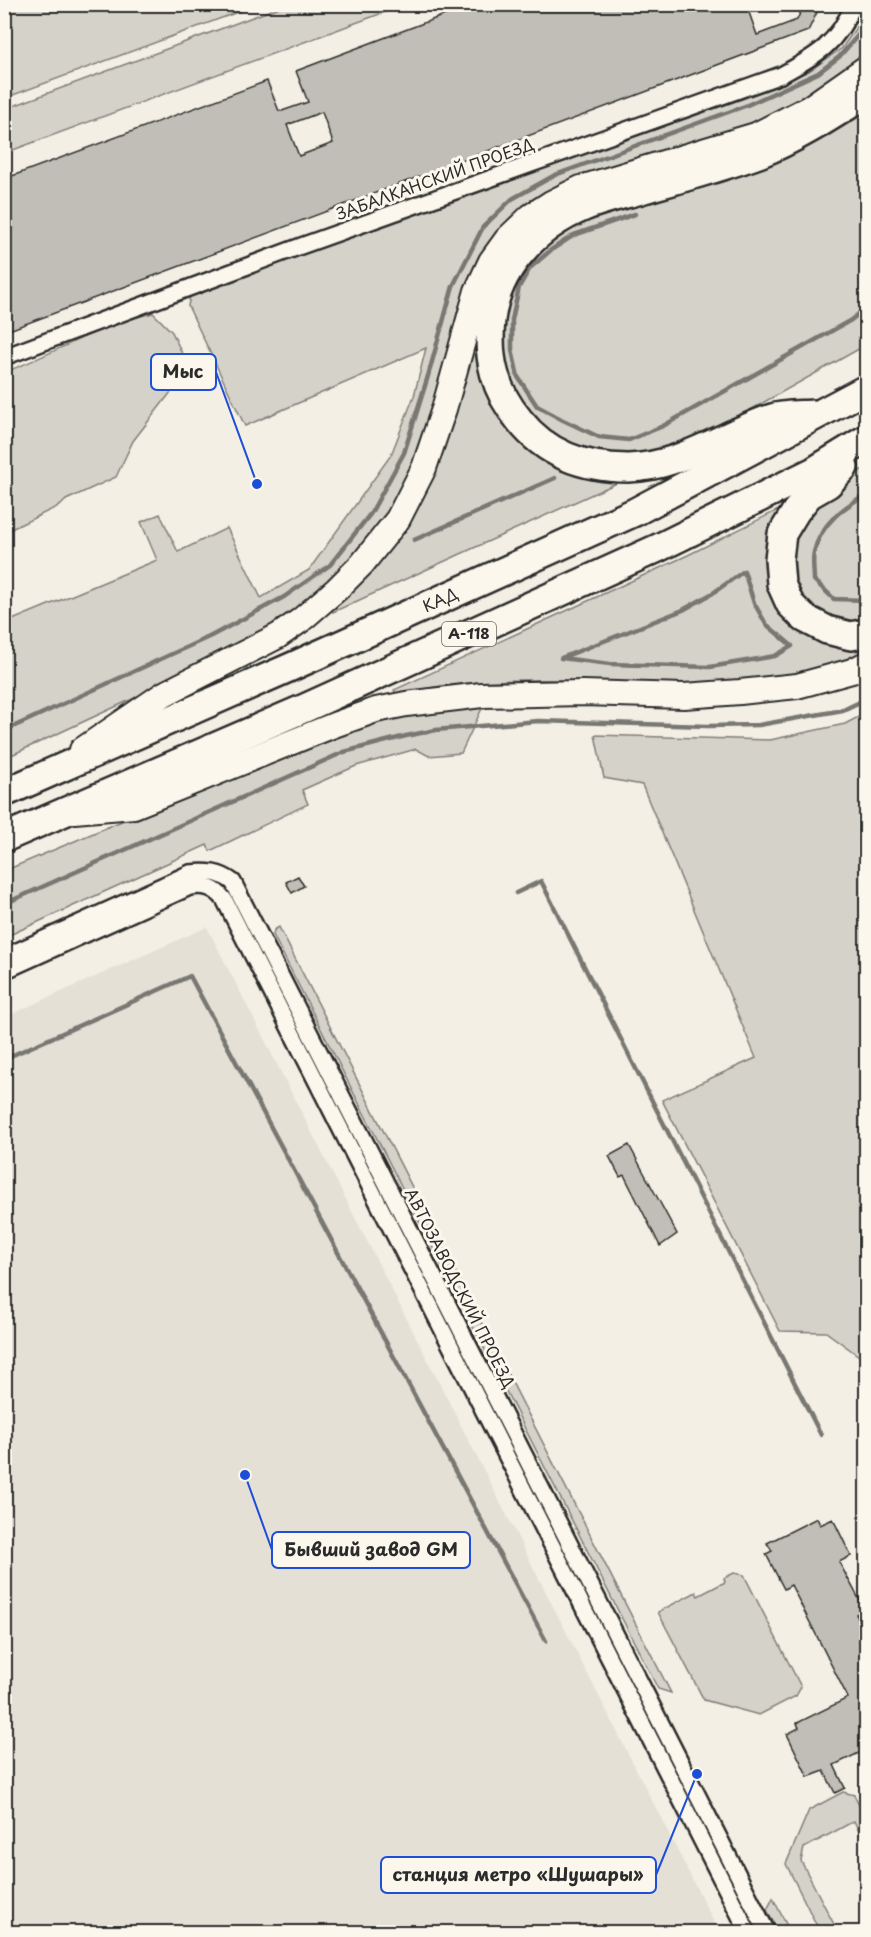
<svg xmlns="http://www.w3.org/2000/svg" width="871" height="1937" viewBox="0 0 871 1937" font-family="'Playpen Sans',sans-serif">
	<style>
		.built { fill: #e4e0d6 }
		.green { fill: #d5d2c9; stroke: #807e7a; stroke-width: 1.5 }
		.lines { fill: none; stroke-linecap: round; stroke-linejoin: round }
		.stream { stroke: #787772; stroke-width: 4.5 }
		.building { fill: #c0beb6; stroke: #2b2b2b; stroke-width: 1.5; fill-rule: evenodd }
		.minor-casing { stroke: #2b2b2b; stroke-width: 20 }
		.primary-casing { stroke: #2b2b2b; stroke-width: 28 }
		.motorway-casing { stroke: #2b2b2b; stroke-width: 32 }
		.minor { stroke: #fbf7ec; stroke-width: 15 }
		.primary { stroke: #fbf7ec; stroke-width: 24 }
		.motorway { stroke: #fbf7ec; stroke-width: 27 }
		.labels { text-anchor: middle; stroke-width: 6; stroke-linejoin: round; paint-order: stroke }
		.shield { fill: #fbf7ec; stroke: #696865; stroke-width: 1.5 }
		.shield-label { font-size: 15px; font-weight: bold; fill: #2b2b2b }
		.street-label { font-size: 16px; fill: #2b2b2b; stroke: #fbf7ec }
		.leader { fill: none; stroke: #1d4ed8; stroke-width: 2 }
		.callout-dot { fill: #1d4ed8; stroke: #fbf7ec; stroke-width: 2 }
		.callout { fill: #fbf7ec; stroke: #1d4ed8; stroke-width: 2 }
		.callout-label { font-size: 18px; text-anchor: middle; font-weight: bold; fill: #2b2b2b }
	</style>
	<rect width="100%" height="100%" fill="#f3efe4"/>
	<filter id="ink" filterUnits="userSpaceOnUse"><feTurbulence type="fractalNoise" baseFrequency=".0167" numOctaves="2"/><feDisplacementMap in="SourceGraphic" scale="12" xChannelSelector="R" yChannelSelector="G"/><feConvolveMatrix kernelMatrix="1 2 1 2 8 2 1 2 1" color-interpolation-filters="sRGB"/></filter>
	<g filter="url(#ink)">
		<path class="built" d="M207,927l512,1005h-714v-915z"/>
		<g class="green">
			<path d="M5,4h252v1l-252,93z"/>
			<path d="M285,5h119l-399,148v-44z"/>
			<path d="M866,13v40l-30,28 -74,40 -199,65 -35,18 -32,28 -22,36 -16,41 -25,106 -15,47 -25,45 -26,38 -48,49 -96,63 -218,101v-135l152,-63 -16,-38 19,-8 18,38 49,-24 34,70 48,-28 82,-115 23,-59 12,-48 -181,78 -57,-120 2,-10 123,-47 429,-150 67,-28 33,-23z"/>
			<path d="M866,102v243l-157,88 -39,18 -59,8 -46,-14 -34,-27 -22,-35 -7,-38 2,-37 14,-38 25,-29 29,-17z"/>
			<path d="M153,313l19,19 14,30 -4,19 -11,11 -38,49 -17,36 -50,23 -5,5 -56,27v-160c49,-18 96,-48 148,-59z"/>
			<path d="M473,339l5,1 12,55 128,83 1,4 -286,130 -2,-4 54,-53 19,-29z"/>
			<path d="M866,467v154l-14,4 -35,-13 -15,-13 -13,-25 8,-50 30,-32z"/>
			<path d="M778,510l1,3 -9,20 -5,22 2,17 16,40 28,26 19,6 36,-1v8c-95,44 -204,31 -306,29 -55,-1 -111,2 -164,14l-2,-4 294,-135z"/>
			<path d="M485,702l-24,51 -32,3 -13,-7 -60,17 -54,24 6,14 -98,47 -3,-6 -202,92 -1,-66 304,-129 83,-27z"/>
			<path d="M866,713v648l-40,-29 -46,-1 -118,-231 94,-42 -114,-273 -38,-7 -9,-43 175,5 75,-16z"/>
			<path d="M279,927l392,766 -13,-4 -385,-754 1,-5z"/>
			<path d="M734,1573l10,2 57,112 -5,9 -37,19 -55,-15 -46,-88 38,-20 2,4 27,-14 -1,-4z"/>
			<path d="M843,1792l11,3 12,25v27l-12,-26 -50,27 -3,13 37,71h-18l-34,-68 23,-54z"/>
			<path d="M773,1898l17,34h-11l-12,-22z"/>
		</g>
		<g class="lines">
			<g class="stream">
				<path d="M635,214l-61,21 -23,15 -21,18 -11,19 -7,33v30l6,27 19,29 26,14 36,17 30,3 34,-14 188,-106 15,-12"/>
				<path d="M866,494c-23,14 -45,29 -52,58 -2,8 0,20 0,28l20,19 32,1"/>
				<path d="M414,540l141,-62"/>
				<path d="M744,571l10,32 12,21 26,22 -17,10 -65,11 -100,-3 -49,-6 122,-48 30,-17z"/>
				<path d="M4,731l207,-95 73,-39 46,-32 41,-52 33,-60 24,-77 25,-90 30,-59 29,-28 43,-24 190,-69 73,-33 21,-16 27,-31"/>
				<path d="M516,893l25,-12 280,554"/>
				<path d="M4,904l340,-152 62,-16 30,-6 102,-9 170,5 51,-1 84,-15 23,-11"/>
				<path d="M4,1059l186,-83 356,665"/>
			</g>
		</g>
		<g class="building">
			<path d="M474,4h272l11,31 40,-15 7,-16h17l-13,27 -804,301v-153l263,-98 12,30h3l26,-9 -12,-31zM322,112l11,31 -34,13 -12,-31z"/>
			<path d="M298,876l6,10 -12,7 -6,-11z"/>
			<path d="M629,1145l48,89 -17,12 -36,-71 -4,2 -11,-21z"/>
			<path d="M817,1518l3,7 13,-6 18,37 -12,6 26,48 -9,4 11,21v114l-33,16 11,23 -10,5 -11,-22 -16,6 -21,-43 12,-6 -2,-5 51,-25 -57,-113 -7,4 -18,-35 6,-3 -5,-8z"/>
		</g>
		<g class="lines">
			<g class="minor-casing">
				<g id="minor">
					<path d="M4,357l297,-111 480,-171c37,-20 56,-31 73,-71"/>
					<path d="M4,957l186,-84c17,-2 30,-1 43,9l534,1050"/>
					<path d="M4,971l186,-84c15,-2 24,0 34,12l524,1033"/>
				</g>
			</g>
			<g class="primary-casing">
				<g id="primary">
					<path d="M82,750l82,-56 114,-58 23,-16 36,-31 25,-25 36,-45 26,-51 20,-59 33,-118 14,-30 16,-22 24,-23 20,-13 30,-15 175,-53 53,-27 57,-40"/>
					<path d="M74,811l60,-5 200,-81 42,-15 30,-6 76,-9 101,-2 101,3 56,-4 57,-6 55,-15 14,-7"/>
				</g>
			</g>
			<g class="motorway-casing">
				<g id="motorway">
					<path d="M813,414c-13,1 -29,0 -41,4 -48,16 -92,49 -144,50 -43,0 -81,-13 -108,-47 -25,-30 -33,-61 -29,-101 6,-52 45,-93 93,-113 19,-8 40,-12 60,-18 39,-11 79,-22 117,-36 35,-14 67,-35 99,-55l6,-6"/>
					<path d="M844,467l-16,17 -19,11 -13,16 -14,23 -3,25 2,25 9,20 14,14 23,12 24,6 15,-3"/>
					<path id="s1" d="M4,793l287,-126 344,-155 231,-123"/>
					<path d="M4,838l301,-130 353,-160 156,-77 52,-32"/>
				</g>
			</g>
			<use href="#minor" class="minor"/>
			<use href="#primary" class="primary"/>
			<use href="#motorway" class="motorway"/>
		</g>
	</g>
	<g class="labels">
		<rect class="shield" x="442" y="622" width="54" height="24" rx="4.5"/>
		<g class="shield-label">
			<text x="469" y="639">А-118</text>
		</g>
		<g class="street-label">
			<text transform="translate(435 179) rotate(-20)" y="6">ЗАБАЛКАНСКИЙ ПРОЕЗД</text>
			<text dy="6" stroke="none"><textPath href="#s1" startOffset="477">КАД</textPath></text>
			<text transform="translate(460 1288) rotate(63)" y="6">АВТОЗАВОДСКИЙ ПРОЕЗД</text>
		</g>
	</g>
	<path class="leader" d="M257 484L216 372M245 1475L272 1550M697 1774L656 1875"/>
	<g class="callout-dot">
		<circle cx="257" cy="484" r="6"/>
		<circle cx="245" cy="1475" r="6"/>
		<circle cx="697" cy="1774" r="6"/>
	</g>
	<g class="callout">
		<rect x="151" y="354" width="65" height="36" rx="6"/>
		<rect x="272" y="1532" width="198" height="36" rx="6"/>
		<rect x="381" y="1857" width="275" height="36" rx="6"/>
	</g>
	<g class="callout-label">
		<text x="183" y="378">Мыс</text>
		<text x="371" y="1556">Бывший завод GM</text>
		<text x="518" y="1881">станция метро «Шушары»</text>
	</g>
	<rect width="871" height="1937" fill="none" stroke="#fbf7ec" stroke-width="24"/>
	<rect x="12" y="12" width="847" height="1913" fill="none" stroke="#2b2b2b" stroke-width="2" filter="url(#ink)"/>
</svg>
